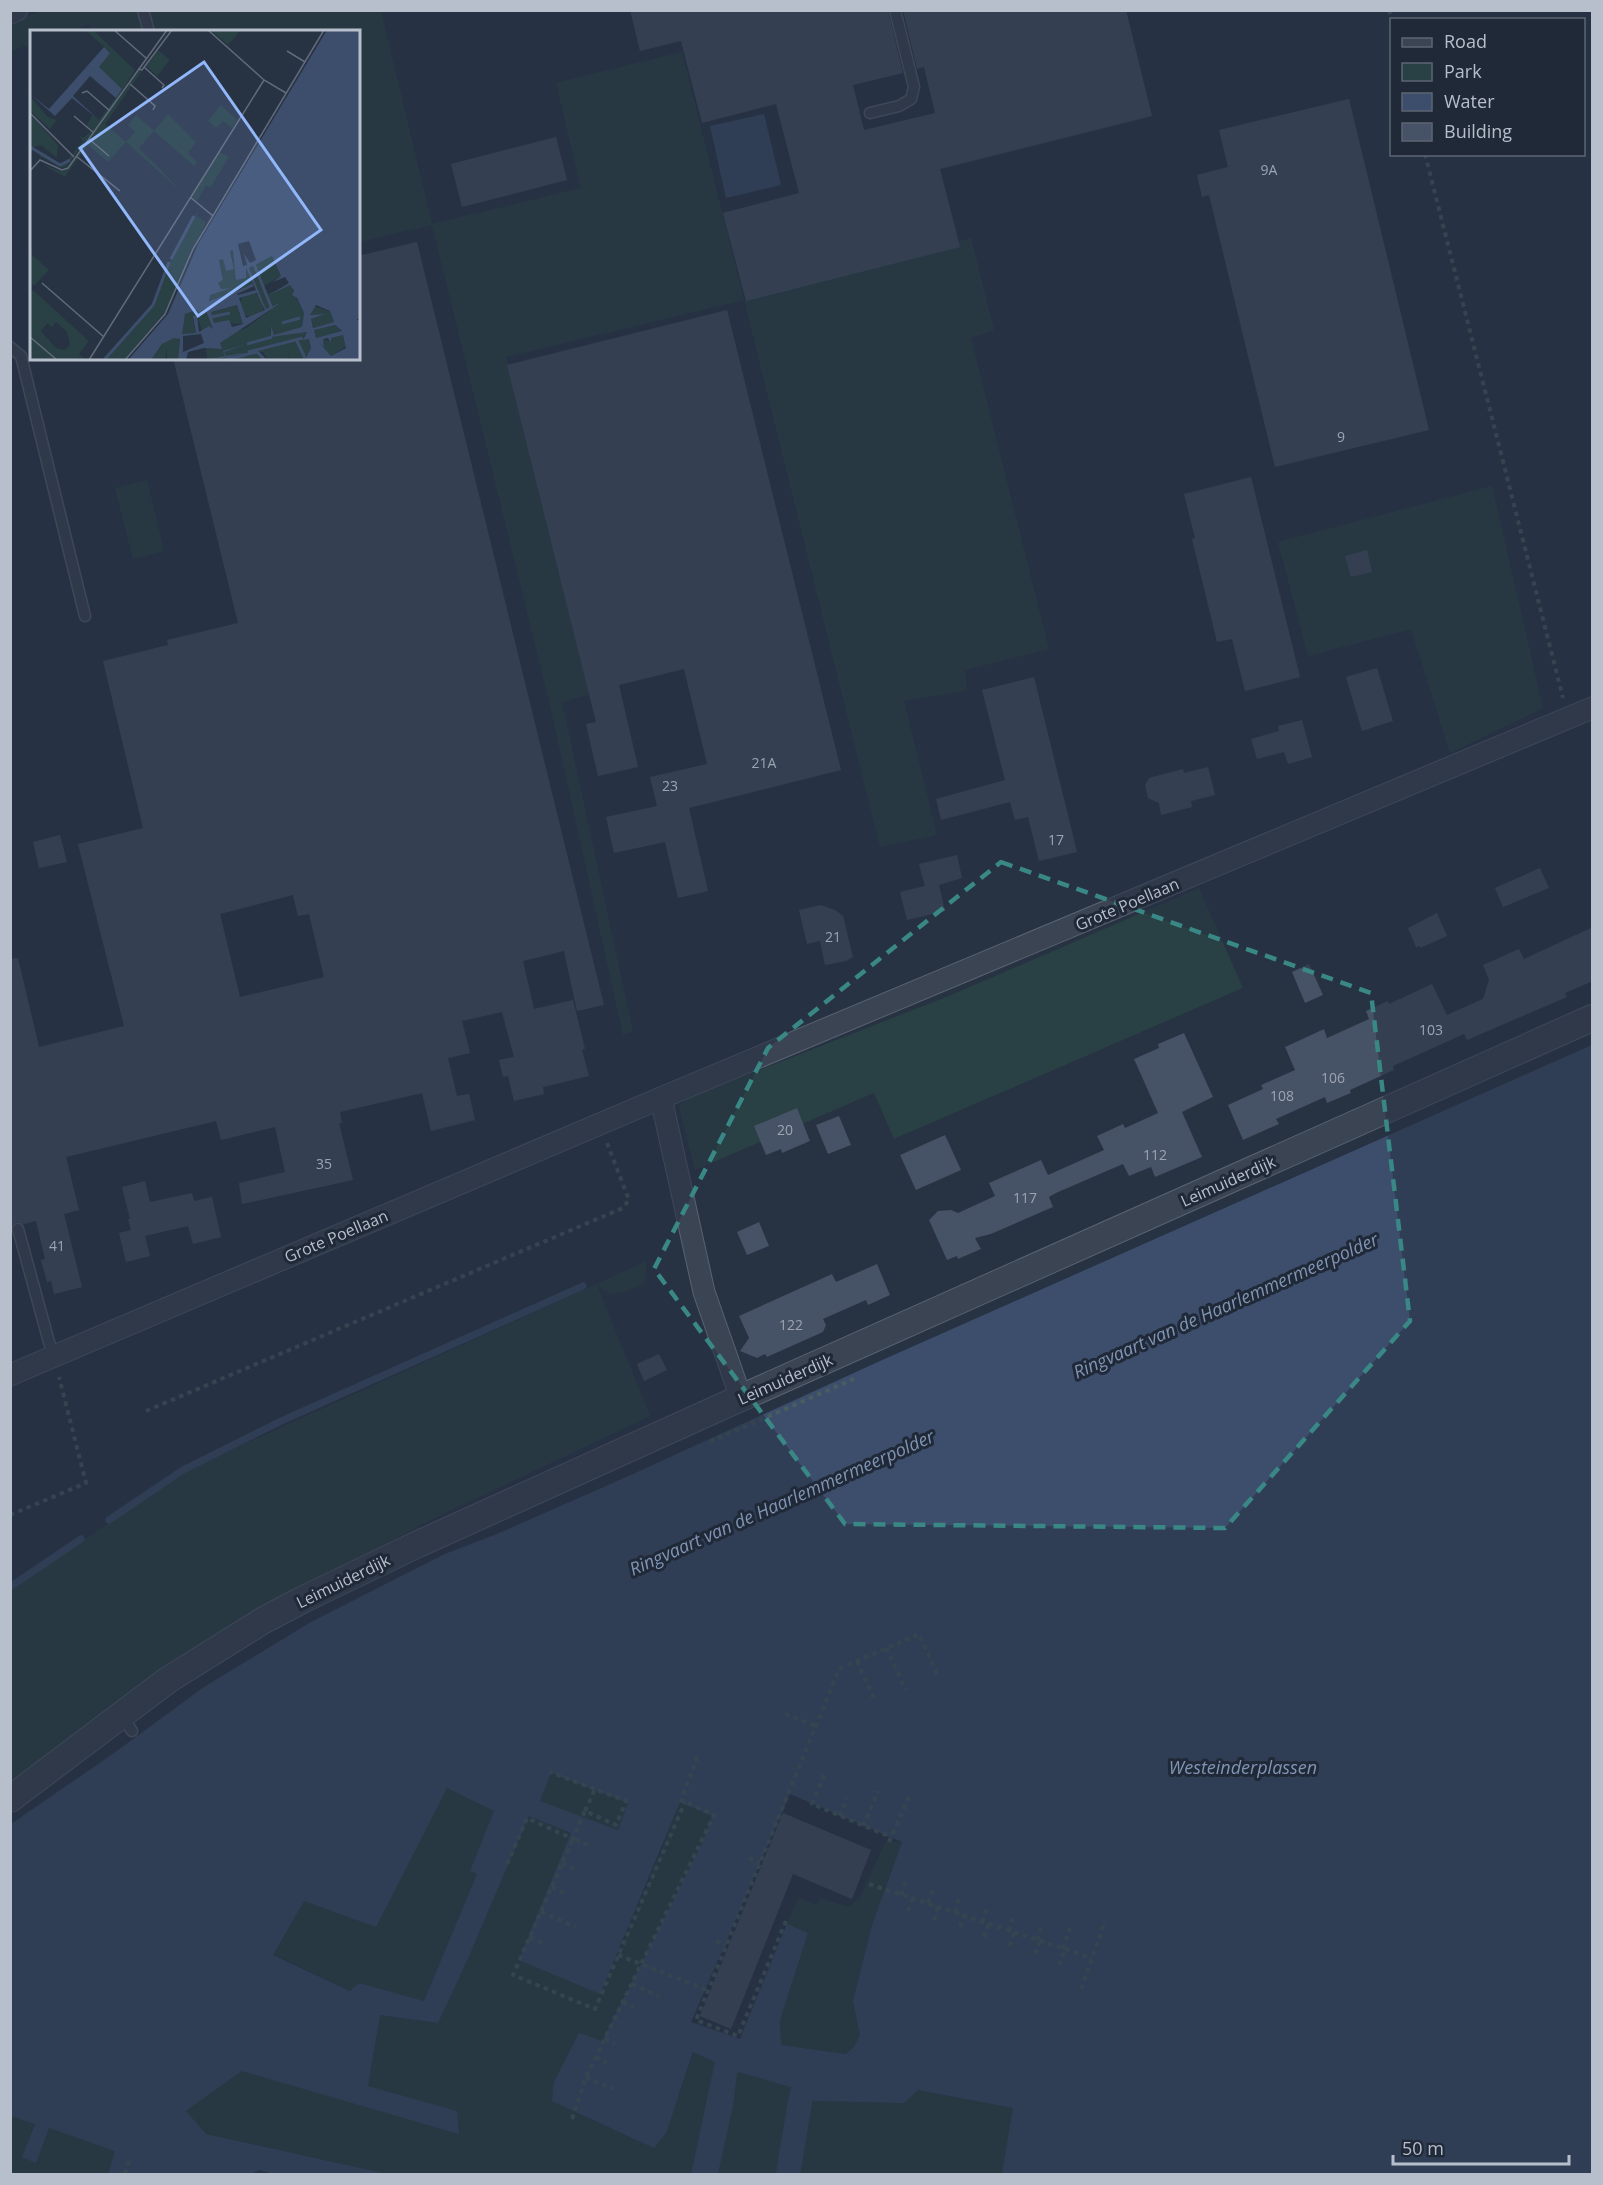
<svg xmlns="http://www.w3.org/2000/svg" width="1603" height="2185" viewBox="0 0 1603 2185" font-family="'Open Sans',sans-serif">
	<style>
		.green { fill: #294044 }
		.water { fill: #3d4e6c; fill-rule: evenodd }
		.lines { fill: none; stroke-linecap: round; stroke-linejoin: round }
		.stream { stroke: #3d4e6c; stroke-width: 7 }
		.canal { stroke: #3d4e6c; stroke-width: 24 }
		.building { fill: #465265; fill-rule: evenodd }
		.service-casing { stroke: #596270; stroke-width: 13 }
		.minor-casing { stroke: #596270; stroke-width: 23 }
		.tertiary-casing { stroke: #596270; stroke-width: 28 }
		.path { stroke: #475d60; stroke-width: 4; stroke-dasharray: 4.5 4.5; stroke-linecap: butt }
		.service { stroke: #3b4452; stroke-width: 10 }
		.minor { stroke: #3b4452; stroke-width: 21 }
		.tertiary { stroke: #3b4452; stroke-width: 26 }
		.marked { fill: none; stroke: #398886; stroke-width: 4.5; stroke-dasharray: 12 8; stroke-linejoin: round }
		.labels { text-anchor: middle; stroke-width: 6; stroke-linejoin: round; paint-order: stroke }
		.number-label { font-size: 14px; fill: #9ca4b2 }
		.street-label { font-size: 16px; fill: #b8bfcc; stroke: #202938 }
		.water-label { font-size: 18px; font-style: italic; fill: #8094b3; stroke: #202938 }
		.inset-river { fill: none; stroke: #3d4e6c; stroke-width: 3 }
		.inset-road { fill: none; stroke: #616a7a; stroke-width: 1.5 }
		.view { fill: #91b6f9; fill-opacity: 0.15; stroke: #91b6f9; stroke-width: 3 }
		.inset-edge { fill: none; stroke: #b8bfcc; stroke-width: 3 }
	</style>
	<rect width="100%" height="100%" fill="#273243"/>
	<g class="green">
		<path d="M44,10l337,1 51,213 149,-36 -25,-105 126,-31 62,248 227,-62 23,92 -23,8 78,311 -84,21 2,20 -63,11 33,134 -57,12 -136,-547 -238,57 86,337 -30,8 71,330 -10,3 -73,-330 -118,-480 -73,17 -1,-210h-266l-2,-8 -22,7 -36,1 -1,12 -20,7 -1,-29z"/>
		<path d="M147,480l17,71 -31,8 -18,-71z"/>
		<path d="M1492,486l51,222 -93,45 -39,-124 -103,27 -30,-114z"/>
		<path d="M1199,888l44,100 -349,151 -20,-46 -179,77 -16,-63 9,-9 263,-103z"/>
		<path d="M647,1261l-3,22 -17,8 -18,3 -12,-9 53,131 -224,106 -152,84 -70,40 -193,134 -1,-189 173,-119z"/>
		<path d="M551,1772l77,31 -10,27 -78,-29z"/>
		<path d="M447,1788l47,23 -24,60 7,3 -53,127 -65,-18 -8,8 -78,-37 31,-53 72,26 64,-133z"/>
		<path d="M680,1802l32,14 -10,28 -100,197 -23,-8 8,85 31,13 60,-33 16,-46 22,10 -25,112h-304l-181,-40 -20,-23 56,-40 29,8 186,32 -89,-25 12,-71 58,8 28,-60 63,-147 42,17 -8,22 37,139 36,-81z"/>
		<path d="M886,1841l16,1 -30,83 -19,76 7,34 -6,12 -8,7 -65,-9 -1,-25 28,-87 -21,-9 11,-26 18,7 4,-7 29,9 11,-10z"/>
		<path d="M739,2072l58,17 -2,21 19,-9 90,2 14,-13 96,18 -12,66h-284l15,-68 4,-33z"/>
		<path d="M10,2116l25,7 -13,34 14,5 12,-34 68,23 -8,23h-97z"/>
	</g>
	<g class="water">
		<path d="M764,114l17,71 -55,13 -16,-72z"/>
		<path d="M1592,1045v1129h-590l11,-66 -95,-18 -14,13 -90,-2 -20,10 3,-22 -58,-17 -2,1 -4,33 -15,68h-27l24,-112 -22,-10 -27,81 -12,15 -102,-47 2,-19 25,-49 23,8 100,-197 10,-28 -32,-14 -80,192 -81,-34 52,-127 -42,-17 -63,147 -28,60 -58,-8 -12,71 89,25 2,23 -217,-63 -56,40 20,23 181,40h-114l-14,-4 -8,4h-143l7,-23 -66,-23 -13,35 -14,-6 13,-33 -24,-8v-292l99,-68 94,-69 107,-65 134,-68 52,-20 134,-59 249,-114zM551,1773l77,30 -10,27 -78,-29zM447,1788l47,23 -24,60 7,3 -53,127 -65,-18 -9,8 -77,-36 31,-54 72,26zM790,1794l112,48 -30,83 -19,76 7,34 -6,12 -8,7 -65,-9 -1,-25 28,-87 -21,-9 -47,115 -49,-17z"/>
	</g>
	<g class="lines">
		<g class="stream">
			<path d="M109,1520l74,-50 96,-48 304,-136"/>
			<path d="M10,1587l71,-48"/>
		</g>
		<path class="canal" d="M788,2174l12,-72 6,-25"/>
	</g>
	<g class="building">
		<path d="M630,10h258l15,63 -50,12 11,45 71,-17 -11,-46 -7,2 -14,-59h223l26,106 -212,53 20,78 -214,54 -23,-88 76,-20 -23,-89 -74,19 -21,-82 -41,10z"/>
		<path d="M1349,99l80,331 -154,37 -66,-272 -7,2 -5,-22 31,-8 -9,-37z"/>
		<path d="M556,137l11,43 -105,27 -11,-43z"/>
		<path d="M417,242l187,763 -27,6 -13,-60 -41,10 11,48 39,-9 12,49 -3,1 7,26 -46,11 1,7 -30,7 -6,-25 -5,1 -4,-17 15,-3 -12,-45 -40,9 8,32 -22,5 9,38 12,-2 6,26 -44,11 -9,-38 -82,19 2,11h-3l14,57 -111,24 -3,-21 46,-11 -10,-45 -54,13 -5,-19 -150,36 13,53 -15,4 18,73 -28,7 -3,-13 -4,1 -6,-22 4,-1 -9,-38 -12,3 -7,-2 -7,6v-269l8,-1 21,89 85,-21 -46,-182 65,-16 -40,-167 65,-16 -1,-5 71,-17 -65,-265h185v-102zM293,895l5,21 11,-2 15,63 -84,20 -20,-83z"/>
		<path d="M727,310l114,460 -152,38 19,83 -30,7 -13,-56 -51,11 -8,-36 51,-11 -7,-29 57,-13 -23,-95 -65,16 19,82 -40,9 -12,-52 10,-2 -89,-357z"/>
		<path d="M1251,477l49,200 -55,14 -13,-52 -15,3 -25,-103 3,-1 -11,-44z"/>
		<path d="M1367,550l5,22 -21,5 -6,-21z"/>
		<path d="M1377,668l16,53 -31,10 -16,-54z"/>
		<path d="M1034,677l43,175 -38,9 -11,-44 -13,3 -5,-18 -69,18 -5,-21 69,-19 -23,-90z"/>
		<path d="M1302,720l10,37 -24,7 -4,-12 -27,7 -6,-20 28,-8 -1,-5z"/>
		<path d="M1208,767l7,28 -24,6 1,6 -31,8 -2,-12 -11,-5 -3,-13 4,-7 34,-9 1,4z"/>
		<path d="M60,835l7,27 -28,6 -6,-26z"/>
		<path d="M957,855l5,23 -23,7 6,26 -38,9 -7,-28 25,-6 -6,-22z"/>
		<path d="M1540,868l9,20 -46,19 -8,-19z"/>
		<path d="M821,905l14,5 8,6 10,41 -7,4 -21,4 -5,-24 -13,3 -8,-34z"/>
		<path d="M1437,913l10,23 -27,12v-2l-4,1 -8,-19z"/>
		<path d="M1593,927v54l-28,12 2,4 -100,43 -3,-6 -71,32 1,4 -44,20 1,3 -24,10 -2,-6 -49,22 3,5 -36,16 -15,-35 35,-16 -2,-4 34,-15 -10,-23 39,-18 3,9 42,-19 -3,-8 22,-10 1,3 43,-20 15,31 36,-16 6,-19 -6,-15 36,-16 5,10z"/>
		<path d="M1309,964l14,31 -18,8 -13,-31z"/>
		<path d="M1184,1033l29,64 -31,15 20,45 -47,20 -4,-10 -22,9 -6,-12 -67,29 -7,4 4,10 -62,27 -16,4 6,11 -23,10 -1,-3 -10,4 -18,-40 9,-9 13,-1 7,3 37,-17 -6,-13 52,-23 7,15 56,-25 -7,-14 26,-12 2,4 33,-15 -24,-54 25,-11 -1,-4z"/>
		<path d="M797,1108l13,33 -28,12 -1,-4 -15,6 -12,-29z"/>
		<path d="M839,1116l12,29 -23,9 -12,-29z"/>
		<path d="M945,1135l16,35 -45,20 -16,-35z"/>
		<path d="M145,1181l5,21 42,-9 2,8 18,-4 9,40 -28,7 -5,-18 -43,10 5,20 -24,6 -7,-29 12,-3 -3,-11h2l-8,-32z"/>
		<path d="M759,1222l10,24 -22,9 -10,-23z"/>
		<path d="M877,1264l13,31 -22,10 -2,-5 -43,19 3,6 -3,7 -56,25 -2,-3 -8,4 -17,-7 9,-13 -10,-22 93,-42 4,8z"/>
		<path d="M659,1354l8,16 -23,11 -7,-17z"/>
		<path d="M783,1813l88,37 -19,49 -59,-25 -62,155 -31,-13z"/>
	</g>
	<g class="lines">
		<g class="service-casing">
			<g id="service">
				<path d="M143,10l6,22"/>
				<path d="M870,113l29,-7 12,-7 3,-12 -19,-77"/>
				<path d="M10,347l11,9 64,260"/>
				<path d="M18,1229l31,113 6,14"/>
				<path d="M121,1715l11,16"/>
			</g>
		</g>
		<g class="minor-casing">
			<g id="minor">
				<path d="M10,13l7,-3"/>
				<path d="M661,1098l43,194 37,106"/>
				<path d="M10,1375l651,-277 931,-390"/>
			</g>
		</g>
		<g class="tertiary-casing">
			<path id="tertiary" d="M10,1799l158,-119 96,-60 40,-21 112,-54 307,-139 869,-388"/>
		</g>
		<g class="path">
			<path d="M1389,10l3,11"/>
			<path d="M1425,154l138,544"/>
			<path d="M146,1411l477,-203 6,-8 -22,-57"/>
			<path d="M710,1442l148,-65"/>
			<path d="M10,1515l76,-32 -27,-106"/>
			<path d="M886,1648l20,42"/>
			<path d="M857,1661l18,40"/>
			<path d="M785,1714l31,12"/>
			<path d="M824,1775l-12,29 79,33"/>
			<path d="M585,1811l10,-22"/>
			<path d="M840,1816l7,-18"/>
			<path d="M863,1826l15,-35"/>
			<path d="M889,1842l22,-50"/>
			<path d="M588,1845l-15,-6 -60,136 82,34 90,-207"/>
			<path d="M749,1858l10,5"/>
			<path d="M562,1863l15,7"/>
			<path d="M507,1864l20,-46 46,21 12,-28 31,14 10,-24 -76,-29"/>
			<path d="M869,1884l223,74"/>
			<path d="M552,1887l15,8"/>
			<path d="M901,1895l5,-13"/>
			<path d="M928,1903l5,-13"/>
			<path d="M908,1911l5,-13"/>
			<path d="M541,1912l35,15"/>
			<path d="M955,1912l4,-13"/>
			<path d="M934,1920l4,-13"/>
			<path d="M786,1921l-48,115 -42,-16 143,-351 80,-35 19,42"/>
			<path d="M982,1922l5,-14"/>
			<path d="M960,1927l4,-12"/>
			<path d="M1009,1931l4,-13"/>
			<path d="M530,1937l15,7"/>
			<path d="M984,1937l5,-13"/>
			<path d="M1037,1940l4,-13"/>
			<path d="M716,1941l10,4"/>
			<path d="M1010,1946l4,-14"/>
			<path d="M1063,1949l7,-21"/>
			<path d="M1035,1954l5,-13"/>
			<path d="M618,1955l89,35"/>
			<path d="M1059,1965l6,-16"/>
			<path d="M632,1984l27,12"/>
			<path d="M1081,1989l24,-68"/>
			<path d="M623,2002l11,5"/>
			<path d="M605,2039l10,5"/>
			<path d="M596,2057l11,6"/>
			<path d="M586,2077l27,12"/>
			<path d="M572,2119l14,-42 128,-262 -33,-15 17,-44"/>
			<path d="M125,2174l5,-17"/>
		</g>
		<use href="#service" class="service"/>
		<use href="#minor" class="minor"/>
		<use href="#tertiary" class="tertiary"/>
	</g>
	<path d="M0 0H1603V2185H0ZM1001,862l370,131 39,328 -185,207 -380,-4 -191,-255 114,-221z" fill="#273243" fill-opacity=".55" fill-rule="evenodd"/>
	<path class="marked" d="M1001,862l370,131 39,328 -185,207 -380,-4 -191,-255 114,-221z"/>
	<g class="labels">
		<g class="number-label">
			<text x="1269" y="175">9A</text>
			<text x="1341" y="442">9</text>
			<text x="764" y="768">21A</text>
			<text x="670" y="791">23</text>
			<text x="1056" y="845">17</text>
			<text x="833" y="942">21</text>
			<text x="1431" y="1035">103</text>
			<text x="1333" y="1083">106</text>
			<text x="1282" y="1101">108</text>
			<text x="785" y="1135">20</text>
			<text x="1155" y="1160">112</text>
			<text x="324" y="1169">35</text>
			<text x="1025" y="1203">117</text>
			<text x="57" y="1251">41</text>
			<text x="791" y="1330">122</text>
		</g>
		<g class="street-label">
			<text transform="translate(1127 904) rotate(-23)" y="6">Grote Poellaan</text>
			<text transform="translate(1228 1181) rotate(-24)" y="6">Leimuiderdijk</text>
			<text transform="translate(336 1236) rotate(-23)" y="6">Grote Poellaan</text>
			<text transform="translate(785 1379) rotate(-24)" y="6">Leimuiderdijk</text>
			<text transform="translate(343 1581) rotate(-26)" y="6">Leimuiderdijk</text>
		</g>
		<g class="water-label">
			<text transform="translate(1226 1306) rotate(-24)" y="6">Ringvaart van de Haarlemmermeerpolder</text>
			<text transform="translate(782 1503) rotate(-24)" y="6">Ringvaart van de Haarlemmermeerpolder</text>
			<text x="1243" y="1774">Westeinderplassen</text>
		</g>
	</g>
	<g transform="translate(30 30)">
		<rect width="330" height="330" fill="#273243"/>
		<path d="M55,0h8l42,40 -23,37 -46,60 -4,1 -23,-12 4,-4 17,12 5,-1 18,-22 -5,-6 5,3 9,-8 -5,-5 5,-10 7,5 23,-31 -24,-22 12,-15zM181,0h30l-13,15zM128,20l12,10 -13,16 -11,-10zM109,41h3l-37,53 21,18 9,-10 -7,-7 8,-10 18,16 14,-17 28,28 -8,11 9,9 -3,4 -40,-35 -15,17 45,46 -58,-52 -18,20 -20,-17 -23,32 -24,-13 20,7 7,-3zM0,66l18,21 9,3 -7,9 -20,-18zM191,75l16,15 -5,8 -9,-7 -7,7 -8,-7zM0,83l28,32 -1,13 -16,-13 -11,3zM190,122l9,5 -19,31 -4,-3 -9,16 -5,-4zM168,180l-1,6 9,6 -40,89 -42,49h-20l50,-57 20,-51zM203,219l6,30 7,-1v-10l8,18 -46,15 2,-7 20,-6 -9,1 -3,-6 5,-3 -4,-21 4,-1 3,13 8,-2 -4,-19zM0,223l19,17 -15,16 -4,-4zM242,226l9,20 -17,10 3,8 23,-9 14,28 -2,15 -28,7 -4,-7 1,7 36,-3 -4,6h6l2,10 -6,12h-15l-2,-5 1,5h-21l-5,-8 -4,1 4,7h-56l-1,-12 16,1 -2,-6 6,-8 20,-7 35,-26 -15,8 -17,-42zM3,260l56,51 -10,13 7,6h-56v-66zM26,292l11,10 3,13 -6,5 -8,-2 -15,-17 7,-8 4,4zM210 275a12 12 0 1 1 24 0a12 12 0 1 1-24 0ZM207,275l6,19 -29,-1 -4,-11zM284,276l17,6 3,10 -21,6 -2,-9 13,-5 -14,1zM175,277l8,22 -7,-2 6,14 -7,2 -8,-28 -4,4 3,14 -14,1v-8l3,-12zM305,295l7,7 -26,6 -2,-8zM313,305l5,10 -17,11 -13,-15 7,4 -3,-6 10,3 -2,-4zM143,308h7l-2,22h-11v-11l-2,11h-14l12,-17z" fill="#294044" fill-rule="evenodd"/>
		<path d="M297,0h33v288l-4,2h4v40h-55l6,-12 -2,-9 -6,1 4,-8 -36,5v-11l3,9 28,-8 2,-14 -7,-15 -5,-3 2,-4 -4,-6 -21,10 20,-12 -4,-6 -12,5 8,-6 -9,-20 -23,12 17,41 16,-7 -62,41 3,8 24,-7 -23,8 2,4 22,-4 -19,5 -23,3 19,-4 -3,-7 -18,-1 -16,4 -2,8h-8l2,-21 -6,-1 -12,6 -11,16h-23l40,-46 30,-70zM219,211l7,19 -6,3 -6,-9 3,11 -4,1 -5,-22zM203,220l3,30 10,-2v-10l10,22 -18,5 -4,-3 -25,9 1,-6 21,-7 -10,1 -3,-6 5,-3 -4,-20 4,-1 3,12 8,-2 -4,-18zM227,263l8,17 -19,8 -7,-20zM207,275l6,19 -11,3 -3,-7 -15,3 -3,-11zM286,275l14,6 4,11 -21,6 -2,-9 14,-5 -15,1zM175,278l8,21 -4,-3 -10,6 -2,-16h-4l3,17 -14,1 3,-20 12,-4 2,3zM305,295l7,6 -26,7 -2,-8zM171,304l3,9 -21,9v-16zM313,305l3,13 -15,8 -13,-15 6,6 -1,-8 5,-1 3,5v-5zM74,17l6,6 -11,14 23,22 -6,9 -26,-22 -17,20 26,24 -27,-22 -17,18 -25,-22 19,15z" fill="#3d4e6c" fill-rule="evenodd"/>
		<path class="inset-river" d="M0,117l30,18 10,-5M141,229l23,-43M224,234l18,45M204,264l19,-9M181,287l19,-4M252,293l18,-5M267,311l8,17M217,314l25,-7M218,322l55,-14M74,330l49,-55 16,-43M194,330l33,-8 8,8"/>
		<path class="inset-road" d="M84,0l32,28M178,0l56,50 22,13M257,21l18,11M114,37l20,18 -2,3M108,39l4,1 30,-40M100,54l25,22 -2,4M52,63l5,-2 23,20M0,83l44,44M44,86l20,17M59,109l20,17M46,126l44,35M0,141l10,-11 22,10 6,-2 99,-138M160,167l23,19M12,253l62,54M0,307l27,23M59,330l175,-280M95,330l40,-46 28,-65 131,-219"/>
		<path class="view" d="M174,32l117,168 -123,86 -118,-168z"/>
		<rect width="330" height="330" class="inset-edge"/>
	</g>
	<rect width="1603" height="2185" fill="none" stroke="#b8bfcc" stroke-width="24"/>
	<rect x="1390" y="18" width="195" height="138" fill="#202938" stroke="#5d6573" stroke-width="1.5"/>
	<rect x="1402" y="38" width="30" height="9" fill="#3b4452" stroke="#5d6573" stroke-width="1.5"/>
	<text x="1444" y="48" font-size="18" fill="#b8bfcc">Road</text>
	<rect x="1402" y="63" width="30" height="18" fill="#294044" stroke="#5d6573" stroke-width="1.5"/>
	<text x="1444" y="78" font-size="18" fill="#b8bfcc">Park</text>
	<rect x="1402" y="93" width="30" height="18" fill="#3d4e6c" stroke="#5d6573" stroke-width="1.5"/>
	<text x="1444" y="108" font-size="18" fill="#b8bfcc">Water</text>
	<rect x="1402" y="123" width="30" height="18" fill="#465265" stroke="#5d6573" stroke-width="1.5"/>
	<text x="1444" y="138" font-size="18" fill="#b8bfcc">Building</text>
	<path d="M1393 2155v9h176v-9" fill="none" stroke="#b8bfcc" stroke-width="3"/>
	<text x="1402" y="2155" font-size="18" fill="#b8bfcc" stroke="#202938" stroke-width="4.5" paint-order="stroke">50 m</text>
</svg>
